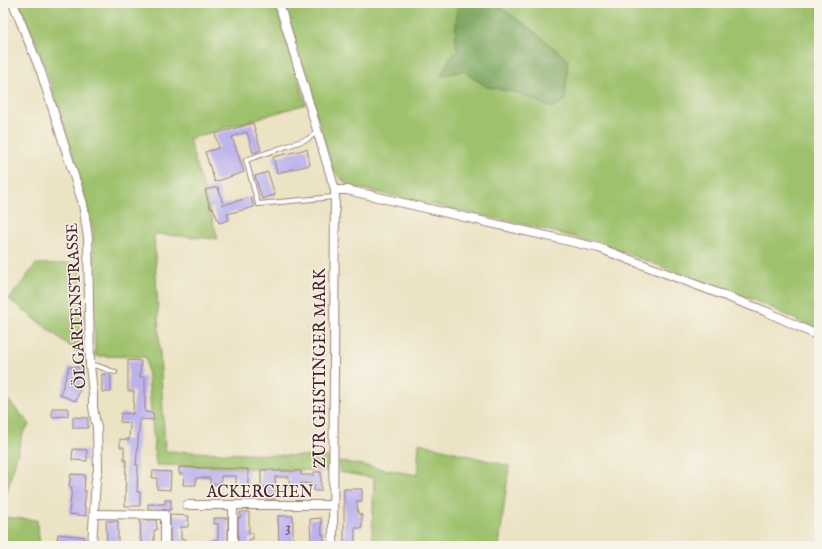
<svg xmlns="http://www.w3.org/2000/svg" width="822" height="549" viewBox="0 0 822 549" font-family="'IM FELL English',serif">
	<style>
		.green { fill: #9dc16c; stroke: #74704c }
		.forest { fill: #7ea760; stroke: #646346 }
		.building { fill: #bbb2ed }
		.lines { fill: none; stroke-linecap: round; stroke-linejoin: round }
		.service-casing { stroke: #9b8178; stroke-width: 6 }
		.minor-casing { stroke: #9b8178; stroke-width: 10 }
		.service { stroke: #fff; stroke-width: 4 }
		.minor { stroke: #fff; stroke-width: 8 }
		.labels { text-anchor: middle; stroke-width: 3; stroke-linejoin: round; paint-order: stroke }
		.number-label { font-size: 14px; fill: #66445c }
		.street-label { font-size: 16px; fill: #4a1f2b; stroke: #f7f3e8 }
	</style>
	<rect width="100%" height="100%" fill="#f7f3e8"/>
	<filter id="ink" filterUnits="userSpaceOnUse"><feTurbulence type="fractalNoise" baseFrequency=".025" numOctaves="2"/><feDisplacementMap in="SourceGraphic" scale="8" xChannelSelector="R" yChannelSelector="G"/><feConvolveMatrix kernelMatrix="1 2 1 2 8 2 1 2 1" color-interpolation-filters="sRGB"/></filter>
	<filter id="wash" filterUnits="userSpaceOnUse"><feTurbulence type="fractalNoise" baseFrequency=".012" numOctaves="4" result="noise"/><feDisplacementMap in="SourceGraphic" scale="16" xChannelSelector="R" yChannelSelector="G"/><feGaussianBlur stdDeviation="0.9" result="paint"/><feColorMatrix in="noise" values="0 0 0 0 0 0 0 0 0 0 0 0 0 0 0 0 0 1.4 0 .05"/><feComposite in="paint" operator="in"/></filter>
	<g filter="url(#wash)">
		<rect width="100%" height="100%" fill="#ece3c5"/>
		<g class="green">
			<path d="M19,3h256l31,101 -117,35 29,100 -64,-5 11,217 164,6v14l-173,-6 -10,-108 -51,-1 -2,-125 -17,-67 -32,-101z"/>
			<path d="M284,3h535v328l-53,-26 -168,-62 -73,-18 -177,-39 -15,-16z"/>
			<path d="M81,263l3,94 -75,-58 27,-35z"/>
			<path d="M3,395l27,29 -7,9 -20,74z"/>
			<path d="M419,443l90,23 -10,80h-117v-2l-10,-6 2,-60 -35,-6v-11l78,14z"/>
			<path d="M3,517l34,3 3,26h-37z"/>
		</g>
		<path class="forest" d="M458,3h22l17,2 34,24 37,31 -3,40 -13,8 -33,-15 -32,-6 -24,-16 -22,5 9,-19 8,-6 -3,-14z"/>
		<g id="blocks">
			<g class="building">
				<path d="M253,123l8,27 -8,3 -6,-21 -15,5 12,35 -29,10 -10,-30 14,-4 -4,-14z"/>
				<path d="M307,149l3,16 -33,8 -4,-16z"/>
				<path d="M268,172l7,23 -13,4 -7,-23z"/>
				<path d="M218,187l5,18 28,-8 3,10 -27,7 2,6 -10,3 -6,-15h-3l-5,-18z"/>
				<path d="M128,360l13,1 -1,16h5v35l8,1 1,7 -14,-1 -4,46h2l-1,27h3v14h-15l1,-46h-2v-13h-4v-8l9,1 1,-17 -10,-1 1,-9 12,1 1,-23h-6z"/>
				<path d="M68,367h15v8l-4,12h2l-5,14 -16,-6 8,-24z"/>
				<path d="M102,374l9,1v17h-9z"/>
				<path d="M52,408h16v8l-16,1z"/>
				<path d="M73,417l15,1v10h-15z"/>
				<path d="M73,449l14,1v11l-15,-1z"/>
				<path d="M179,467l69,2v17h-12v-10h-15v8h-11v-6h-14v7h-13l1,-11h-5z"/>
				<path d="M261,470h13v1h27v4h13v-3h7v19h-7v-7l-13,-1v4h-12v-10h-14l1,22h-10v-12h-5z"/>
				<path d="M153,471l18,1 -1,18 -13,-1v-11h-5z"/>
				<path d="M71,474l14,1 -1,16h2l-2,17h2v8l-17,-2 3,-27h-3z"/>
				<path d="M344,489h18v12h-5l1,13 4,1v13h-7v18h-11z"/>
				<path d="M165,500h6v10l-23,-1v-5h17z"/>
				<path d="M240,512h9v21h4v6h-4v7h-11v-28h2z"/>
				<path d="M170,515l19,1 -1,11h-7v12h5v7h-16z"/>
				<path d="M278,516h15v30h-11v-4h-3z"/>
				<path d="M214,518h14v28h-15v-6h5v-16h-4z"/>
				<path d="M321,518l1,17h2v11h-13l-1,-27z"/>
				<path d="M140,520h16l1,10h-3v16h-12l1,-4h-2z"/>
				<path d="M106,521h12v25h-11z"/>
				<path d="M58,534l27,3v6l-13,-1 -3,1 -1,3h-12z"/>
			</g>
		</g>
	</g>
	<g filter="url(#ink)">
		<use href="#blocks" fill-opacity="0" stroke="#9b8178" stroke-width="1"/>
		<g class="lines">
			<g class="service-casing">
				<g id="service">
					<path d="M317,132l-9,7 -62,21 12,44 76,-7"/>
					<path d="M90,365c10,0 16,5 25,7"/>
				</g>
			</g>
			<g class="minor-casing">
				<g id="minor">
					<path d="M13,3l28,69 42,132 5,34 2,127 3,29v13l2,12 2,8 1,43 -2,9 -4,67"/>
					<path d="M279,3l56,187 -2,356"/>
					<path d="M335,190h12l252,58 166,63 54,25"/>
					<path d="M187,505h146"/>
					<path d="M94,514l71,1v31"/>
					<path d="M233,546v-41"/>
				</g>
			</g>
			<use href="#service" class="service"/>
			<use href="#minor" class="minor"/>
		</g>
	</g>
	<g class="labels">
		<g class="number-label">
			<text x="288" y="532">3</text>
		</g>
		<g class="street-label">
			<text transform="translate(75 306) rotate(-93)" y="6">ÖLGARTENSTRASSE</text>
			<text transform="translate(319 368) rotate(-90)" y="6">ZUR GEISTINGER MARK</text>
			<text x="260" y="497">ACKERCHEN</text>
		</g>
	</g>
	<rect width="822" height="549" fill="none" stroke="#f7f3e8" stroke-width="16"/>
</svg>
